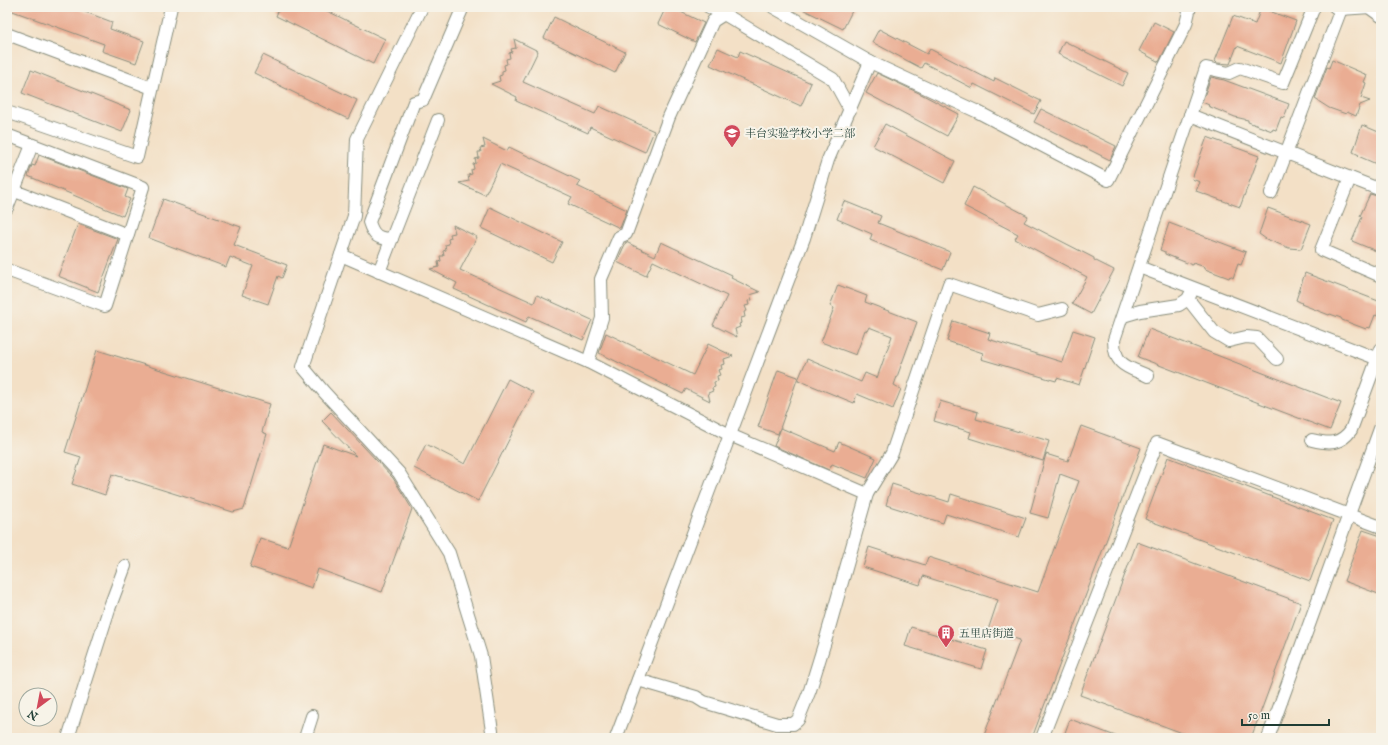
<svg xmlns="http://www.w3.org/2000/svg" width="1388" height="745" viewBox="0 0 1388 745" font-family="'IM FELL English','Noto Serif SC',serif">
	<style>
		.building { fill: #eaad93 }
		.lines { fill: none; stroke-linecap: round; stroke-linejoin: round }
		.minor-casing { stroke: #898e7d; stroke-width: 14 }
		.minor { stroke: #fff; stroke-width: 12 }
		.labels { text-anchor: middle; stroke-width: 4; stroke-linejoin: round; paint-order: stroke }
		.poi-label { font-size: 11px; fill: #1f3d34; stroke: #f7f3e8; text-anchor: start }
	</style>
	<rect width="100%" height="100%" fill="#f7f3e8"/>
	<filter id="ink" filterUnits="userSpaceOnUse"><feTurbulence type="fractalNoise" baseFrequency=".025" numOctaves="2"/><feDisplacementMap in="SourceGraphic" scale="8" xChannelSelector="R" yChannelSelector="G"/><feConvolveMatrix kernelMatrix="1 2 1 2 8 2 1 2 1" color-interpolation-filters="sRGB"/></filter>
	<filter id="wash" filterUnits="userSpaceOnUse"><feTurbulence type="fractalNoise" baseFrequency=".012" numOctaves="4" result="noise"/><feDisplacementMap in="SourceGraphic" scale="16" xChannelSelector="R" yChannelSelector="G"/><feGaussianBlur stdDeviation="0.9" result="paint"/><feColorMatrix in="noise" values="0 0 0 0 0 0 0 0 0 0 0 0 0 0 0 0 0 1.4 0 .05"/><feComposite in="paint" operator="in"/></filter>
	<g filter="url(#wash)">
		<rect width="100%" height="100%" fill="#f3e0c6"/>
		<g id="blocks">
			<g class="building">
				<path d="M7,7h65l40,15 -2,7 34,12 -8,22 -34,-12 2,-7 -97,-35z"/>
				<path d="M280,7h39l66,32 -12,25 -97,-48z"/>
				<path d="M666,7h4l34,16 -9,19 -37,-18z"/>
				<path d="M798,7h56l-11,22z"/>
				<path d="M1261,8l35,13 -15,42 -44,-17 -7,18 -13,-1 -2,-2 18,-45 22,8z"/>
				<path d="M554,17l71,35 -10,21 -71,-35z"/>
				<path d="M1154,22l20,10 -15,30 -20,-11z"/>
				<path d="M879,29l48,25 3,-5 64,33 1,-4 46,23 -7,13 -60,-30 -2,4 -48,-25 -3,5 -49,-26z"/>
				<path d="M514,39l24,12 -15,31 72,32 4,-8 55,25 -9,21 -55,-25 -2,6 -72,-32 1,-4 -26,-13 9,-3 -1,-5 3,-1v-4l3,-1 -1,-5 3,-1 -1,-5 4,-1 -1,-5 3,-1 -1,-3 5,-1z"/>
				<path d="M1064,41l64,32 -6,13 -64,-32z"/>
				<path d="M718,48l20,9 2,-6 71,32 -10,23 -91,-41z"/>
				<path d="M263,55l94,45 -9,19 -94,-46z"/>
				<path d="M1332,60l35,15 -3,7 2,1 -5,15 9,3 -10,4 -4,11 -9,-4 -1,2 -17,-6 -14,-9 12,-32 2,1z"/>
				<path d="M31,70l100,40 -9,22 -100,-39z"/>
				<path d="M877,73l44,21 38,20 -12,22 -81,-43z"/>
				<path d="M1211,77l13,3 65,24 -5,14 -3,-1 -5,13 -3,-1 -1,2 -24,-9v-2l-13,-3 -27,-11 1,-1 -7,-3z"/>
				<path d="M1041,109l75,37 -6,14 -76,-38z"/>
				<path d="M885,124l70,37 -11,22 -71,-37z"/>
				<path d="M1362,125l19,8v33l-23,-10 1,-1 -6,-3z"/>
				<path d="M1207,137l52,19 -19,51 -44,-16 4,-9 -8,-3z"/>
				<path d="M483,139l24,12 2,-4 71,34 -3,5 50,24 -7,18 -52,-24 4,-7 -72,-33 -15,31 -26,-12 10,-2 -1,-6 4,-1 -1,-4 3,-1 -1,-5 3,-1 -1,-4 4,-1 -1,-6h3l-1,-4 5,-1z"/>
				<path d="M39,155l89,34 -3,8 5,2 -7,17 -95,-40 4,-11 3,1z"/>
				<path d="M973,187l55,29 -4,6 70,36v2l20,10 -23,44 -19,-10 15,-27 -72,-38 3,-5 -54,-28z"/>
				<path d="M1370,194l11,3v56l-29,-12 10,-24 -2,-1z"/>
				<path d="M163,199l78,28 -7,18 53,20 -5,13 -4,-2 -10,28 -26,-9 11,-29 -23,-9 -4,10 -77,-29z"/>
				<path d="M844,201l37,15 -3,7 72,29 -7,18 -73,-30 2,-6 -35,-15z"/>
				<path d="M490,207l72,35 -10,20 -71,-34z"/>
				<path d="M1268,208l43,16 -10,25 -12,-1 -23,-9 -7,-5z"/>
				<path d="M1169,223l77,29 -5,13 -3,-1 -5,14 -3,-2 -1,2 -24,-9v-2l-12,-4 -1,2 -27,-11v-2l-5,-2z"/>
				<path d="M78,224l40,15 -20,53 -40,-16z"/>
				<path d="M453,225l24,12 -17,33 74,33 3,-8 55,25 -9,20 -54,-24 -3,6 -72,-33 3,-6 -27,-14 9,-2 -1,-5 3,-1 -1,-5h4l-1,-5 3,-1 -1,-5 4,-1 -1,-5 3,-1 -1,-4 5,-1z"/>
				<path d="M626,242l29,14 6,-14 71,33 -1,3 29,14 -10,3 2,5 -4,1 1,4 -4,1 2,5 -3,1 1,5 -4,1 1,5 -3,1 1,3 -5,2 2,8 -24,-12 14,-29 -74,-35 -7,15 -29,-14z"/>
				<path d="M1305,273l76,29 -4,14 -2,-1 -5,13 -3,-1 -1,2 -24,-9 -1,-2 -11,-4 -1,1 -28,-11 1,-1 -6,-3z"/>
				<path d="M838,285l29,11 -2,6 52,20 -23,63 7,4 -8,20 -36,-15 -3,9 -56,-23 9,-21 54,23 4,-9 12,5 15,-42 -23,-9 -2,4 -2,-1 -9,25 -35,-13 13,-34 -4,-2z"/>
				<path d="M953,321l37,12 -2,6 74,23 11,-32 22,7 -16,48 -22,-7 -1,3 -75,-22 2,-6 -36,-12z"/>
				<path d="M1149,329l192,74 -11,27 -192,-73z"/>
				<path d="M606,333l87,42 15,-31 25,12 -9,3 1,5 -4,1 1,4 -4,1 2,5 -3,1 1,5 -4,1 1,5 -3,1 1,3 -5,2 2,8 -24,-12 -3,5 -84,-41z"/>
				<path d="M97,350l173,54 -8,28 5,2 -23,75 -11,3 -121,-38 -7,21 -33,-11 9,-27 -16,-5z"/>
				<path d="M778,370l20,7 -20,57 -20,-7z"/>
				<path d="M508,379l25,13 -55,109 -64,-33 12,-24 39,20z"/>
				<path d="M940,401l38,11 -2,7 73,22 -6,20 -74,-23 2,-6 -37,-11z"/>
				<path d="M331,412l62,66 19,31 -30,83 -64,-23 -6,19 -62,-21 10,-29 28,9 35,-103 33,12 -34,-35z"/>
				<path d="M1081,426l60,22 -109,290h-49l37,-98 -32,-10 10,-30 -75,-24 -3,9 -57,-18 6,-20 56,18 3,-8 110,35 41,-111 -19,-7 -12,44 -18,-5 16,-59 22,7z"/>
				<path d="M781,428l54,23 4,-9 37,16 -9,20 -35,-14 -3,6 -55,-24z"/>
				<path d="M1168,457l165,63 -23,61 -165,-62z"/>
				<path d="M892,484l57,18 2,-8 75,24 -7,19 -73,-23 -3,9 -57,-18z"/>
				<path d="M1363,530l18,6v59l-37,-14z"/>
				<path d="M1137,542l164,61 -50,135h-55l-116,-43z"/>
				<path d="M911,627l76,23 -6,19 -76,-23z"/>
				<path d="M1070,719l48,18v1h-55z"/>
			</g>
		</g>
	</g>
	<g filter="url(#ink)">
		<use href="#blocks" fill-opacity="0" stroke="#898e7d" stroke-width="1"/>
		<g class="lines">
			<g class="minor-casing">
				<g id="minor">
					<path d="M422,7l-65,132 -3,77 -51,151 21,25 75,81 50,80 32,103 12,82"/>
					<path d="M709,7l15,7"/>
					<path d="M773,7l97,55 108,50 130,68 78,-156 4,-17"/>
					<path d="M1335,7l6,2 29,-2"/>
					<path d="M1370,8l11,8"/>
					<path d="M7,34l145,54"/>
					<path d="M7,112l130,45 34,-150"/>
					<path d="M1190,115l191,75"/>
					<path d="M438,120l-46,118c-14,2 -19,-3 -23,-16l45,-120 9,-2 40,-93"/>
					<path d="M7,135l136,52 -38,119 -98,-36"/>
					<path d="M1350,178l-29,72 60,26"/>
					<path d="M7,188l121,47"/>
					<path d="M1271,193l70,-184"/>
					<path d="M7,208l25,-63"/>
					<path d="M341,255l247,107 142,73 137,59"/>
					<path d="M1139,267l239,92"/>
					<path d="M379,272l13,-34"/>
					<path d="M1188,299l26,33 15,9 17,-4 11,1 20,21"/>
					<path d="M1123,316l17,-5 39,-6 9,-6 3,-6"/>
					<path d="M588,362l14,-44 -1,-39 18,-42 7,-3 43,-117 44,-96 11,-7 109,65 17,31"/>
					<path d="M1148,376c-20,-9 -34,-10 -34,-36l92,-272 23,5 11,-5 43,15 31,-76"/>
					<path d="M1312,440c17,4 28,5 39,-10l30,-81"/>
					<path d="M638,680l58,17 8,5 73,22h16l5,-4 12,-30 17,-55 40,-141 25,-41 57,-169 89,31 24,-6"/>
					<path d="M68,738l41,-129 16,-43"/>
					<path d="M305,738l7,-22"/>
					<path d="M616,738l188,-500 24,-78 42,-98"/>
					<path d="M1042,738l115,-295 224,84"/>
					<path d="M1268,738l113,-312"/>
				</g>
			</g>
			<use href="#minor" class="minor"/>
		</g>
	</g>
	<defs>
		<g id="school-pin" transform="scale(0.9)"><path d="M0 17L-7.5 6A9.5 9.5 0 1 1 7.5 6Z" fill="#d1495b" stroke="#f7f3e8"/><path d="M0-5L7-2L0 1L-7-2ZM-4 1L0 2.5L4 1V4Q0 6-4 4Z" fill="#fff"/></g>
		<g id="building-pin" transform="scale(0.9)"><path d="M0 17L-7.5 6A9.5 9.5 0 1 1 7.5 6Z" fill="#d1495b" stroke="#f7f3e8"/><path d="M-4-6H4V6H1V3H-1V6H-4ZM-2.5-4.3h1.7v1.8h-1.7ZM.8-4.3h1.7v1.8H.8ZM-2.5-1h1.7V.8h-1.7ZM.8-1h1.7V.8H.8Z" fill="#fff"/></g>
	</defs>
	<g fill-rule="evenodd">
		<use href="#school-pin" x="732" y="133"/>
		<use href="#building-pin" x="946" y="633"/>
	</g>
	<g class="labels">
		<g class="poi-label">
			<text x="745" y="137">丰台实验学校小学二部</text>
			<text x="959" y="637">五里店街道</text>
		</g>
	</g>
	<rect width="1388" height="745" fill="none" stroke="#f7f3e8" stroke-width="24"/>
	<g transform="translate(38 707) rotate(212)"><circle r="19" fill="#f7f3e8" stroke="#a1aaa0"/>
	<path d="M0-3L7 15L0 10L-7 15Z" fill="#d1495b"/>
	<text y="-6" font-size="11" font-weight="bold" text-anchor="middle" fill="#1f3d34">N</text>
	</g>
	<path d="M1242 719v6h87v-6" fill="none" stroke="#1f3d34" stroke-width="2"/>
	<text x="1248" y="719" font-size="12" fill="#1f3d34" stroke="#f7f3e8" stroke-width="3" paint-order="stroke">50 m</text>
</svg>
